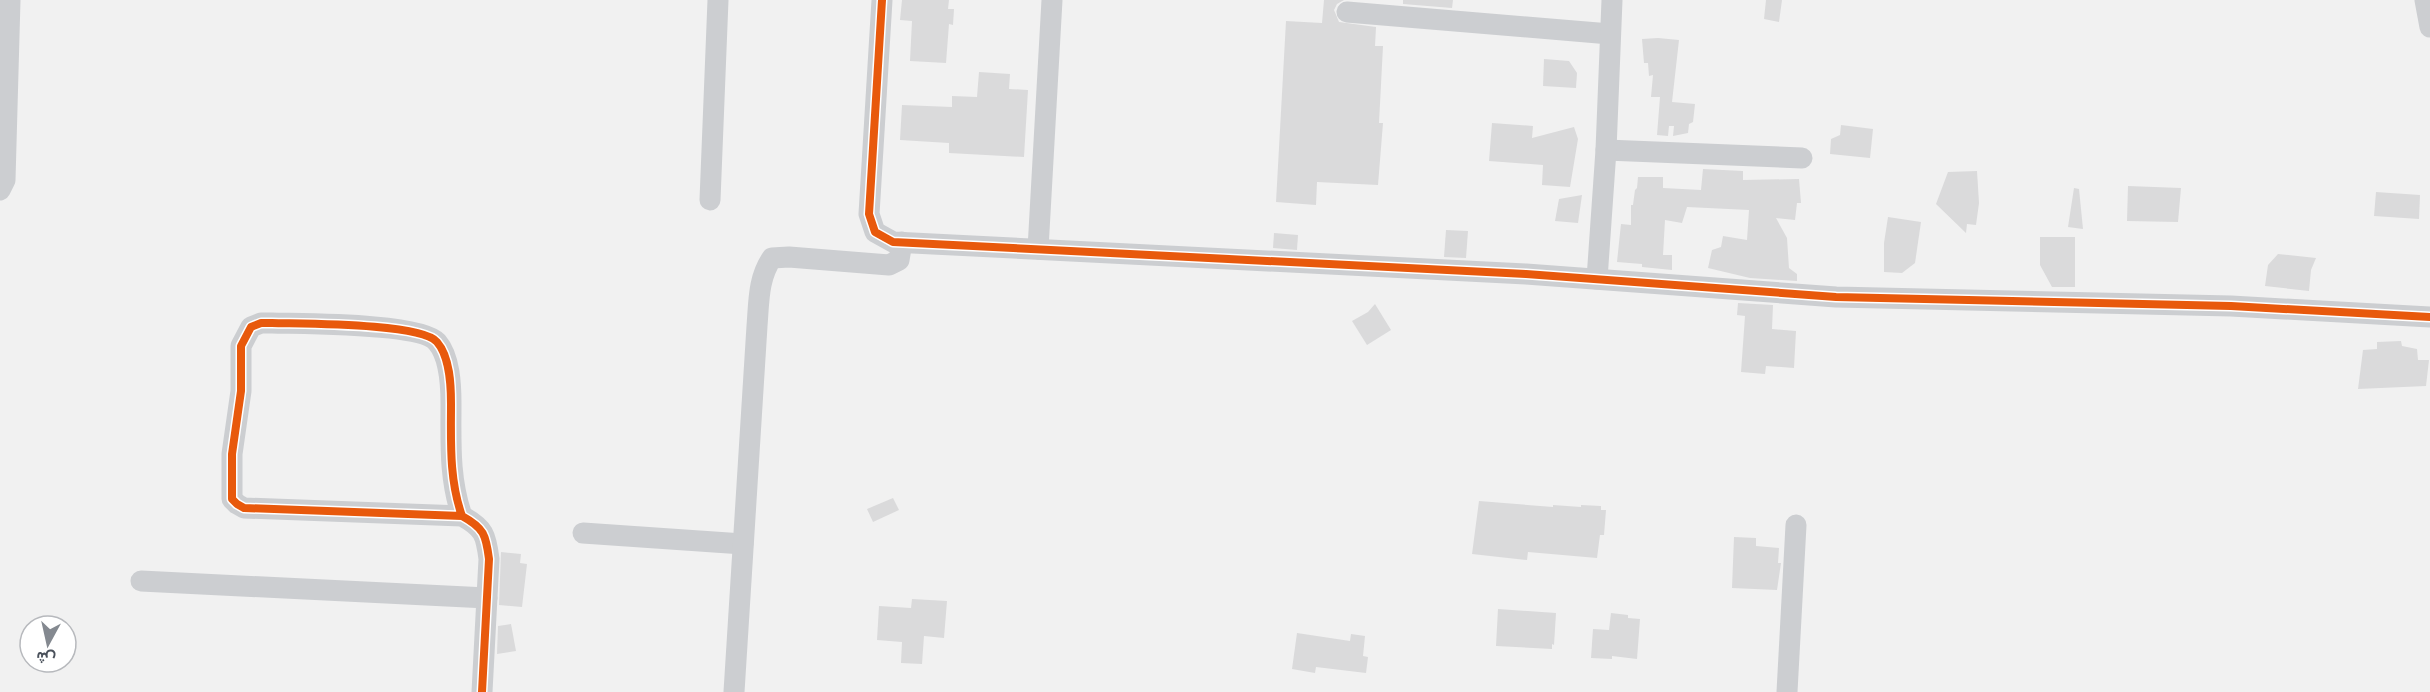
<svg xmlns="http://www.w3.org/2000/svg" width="2430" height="692" viewBox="0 0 2430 692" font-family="'Asap Condensed',Vazirmatn,sans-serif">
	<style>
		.building { fill: #dadadb }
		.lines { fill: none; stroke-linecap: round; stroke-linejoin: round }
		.minor { stroke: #ccced1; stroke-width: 21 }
		.cycleway-casing { stroke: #fff; stroke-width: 11 }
		.cycleway { stroke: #e8590c; stroke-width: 8 }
	</style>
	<rect width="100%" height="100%" fill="#f1f1f1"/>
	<g class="building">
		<path d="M902,0h47l-1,9h6l-1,16 -4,-1 -3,39 -36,-2 2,-40 -12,-1z"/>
		<path d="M1324,0h20l-7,4 -3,6 5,12 37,5 -1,19h8l-4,77h4l-5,62 -61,-3 -1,23 -40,-3 10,-181 36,2z"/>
		<path d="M1403,0h50l-1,8 -49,-4z"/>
		<path d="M1766,0h16l-3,22 -15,-3z"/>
		<path d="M1658,38l21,2 -7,62 23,2 -2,18 -4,2 -1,9 -15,3 1,-10h-5l-1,10 -11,-1 3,-38h-9l2,-22 -4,1 -1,-13h-4l-2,-24z"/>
		<path d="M1544,59l25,2 8,12 -1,15 -33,-2z"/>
		<path d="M979,72l31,2 -1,15 19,1 -4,67 -75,-4v-10l-49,-3 2,-35 50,2v-11l25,1z"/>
		<path d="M1492,123l41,3 -1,12 42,-11 4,12 -8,48 -28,-2 1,-20 -54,-4z"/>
		<path d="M1841,125l32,4 -3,29 -40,-4 1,-15 9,-4z"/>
		<path d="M1703,169l40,2v9l56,-1 2,24h-4l-2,17 -19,-2 11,20 2,30 8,6v7l-47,-3 -42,-10 4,-18 9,-3 2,-11 24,4 2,-30 -62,-3 -5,16 -17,-3 -2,35h9v15l-30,-3v-3l-25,-2 4,-38 10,1v-20h2l2,-15 2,-2 1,-11h25v11l38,2z"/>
		<path d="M1977,171l2,32 -3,22 -9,-1 -1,9 -30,-29 12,-32z"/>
		<path d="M2128,186l53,2 -3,34 -51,-1z"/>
		<path d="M2074,188l5,1 4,40 -15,-2z"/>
		<path d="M2376,192l44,3 -1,24 -45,-3z"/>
		<path d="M1582,195l-4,28 -23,-2 4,-22z"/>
		<path d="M1888,217l33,5 -6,41 -13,10 -18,-1v-29z"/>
		<path d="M1446,230l22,1 -2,27 -22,-1z"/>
		<path d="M1274,233l24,2 -1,15 -24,-2z"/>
		<path d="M2040,237h35v50h-23l-12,-22z"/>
		<path d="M2278,254l38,4 -5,12 -2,21 -44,-5 3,-21z"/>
		<path d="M1738,303l35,2 -1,24 24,2 -2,37 -28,-2 -1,8 -24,-2 4,-56 -8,-1z"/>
		<path d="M1375,304l16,26 -24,15 -15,-24 16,-9z"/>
		<path d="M2401,341l1,5 15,3 1,11h11l-3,26 -68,3 5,-39 14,-1v-7z"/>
		<path d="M893,498l6,12 -26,12 -6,-13z"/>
		<path d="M1479,501l74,6v-2l28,2v-2l20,1v4h5l-2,25h-4l-3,23 -69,-6 -1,8 -55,-6z"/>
		<path d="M1734,537l22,1v8l23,2 -1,15h3l-4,27 -45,-2z"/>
		<path d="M501,552l20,2 -1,9 7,1 -5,43 -23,-2z"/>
		<path d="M912,599l35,2 -3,37 -20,-2 -2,28 -21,-1 1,-21 -25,-2 2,-34 32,2z"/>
		<path d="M1498,609l58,4 -2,32 -2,-1v5l-56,-3z"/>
		<path d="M1611,613l17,2v3l12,1 -3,40 -25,-3v3l-21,-1 2,-29 16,1z"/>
		<path d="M511,624l5,27 -19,3 1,-28z"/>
		<path d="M1297,633l53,8 1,-7 14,2 -2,20 5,1 -2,16 -50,-6 -1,6 -23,-4z"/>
	</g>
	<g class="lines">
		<g class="minor">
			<path d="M882,0l-13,214 6,18 18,10 633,32 310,23 395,9 199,11"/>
			<path d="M2425,0l5,27"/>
			<path d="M1347,12l263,22"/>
			<path d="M1606,150l196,8"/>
			<path d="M0,190l5,-10 5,-180"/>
			<path d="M710,200l8,-200"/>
			<path d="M1038,249l14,-249"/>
			<path d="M1597,279l9,-129 6,-150"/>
			<path d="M462,516c-13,-37 -11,-74 -11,-112 0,-19 -1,-47 -14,-62 -16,-19 -136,-18 -165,-19h-11l-10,4 -10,19v45l-9,63v45l5,5 7,4 218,8c22,12 24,19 27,43l-7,133"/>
			<path d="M583,533l160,11"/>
			<path d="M141,581l346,17"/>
			<path d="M734,692l23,-366c2,-24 1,-48 15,-68l17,-1 100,8 10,-5 3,-18"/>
			<path d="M1787,692l9,-167"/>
		</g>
		<g class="cycleway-casing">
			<g id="cycleway">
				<path d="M882,0l-13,214 6,18 18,10 633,32 310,23 395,9 199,11"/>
				<path d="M462,516c-13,-37 -11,-74 -11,-112 0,-19 -1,-47 -14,-62 -16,-19 -136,-18 -165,-19h-11l-10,4 -10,19v45l-9,63v45l5,5 7,4 218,8c22,12 24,19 27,43l-7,133"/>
			</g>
		</g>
		<use href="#cycleway" class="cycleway"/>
	</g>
	<g transform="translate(48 644) rotate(188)"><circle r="28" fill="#ffffff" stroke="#b7b9bd" stroke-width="1.5"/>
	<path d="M0-4.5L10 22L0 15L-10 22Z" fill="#848990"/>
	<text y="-9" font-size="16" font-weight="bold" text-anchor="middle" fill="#4a515b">ش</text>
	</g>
</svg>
